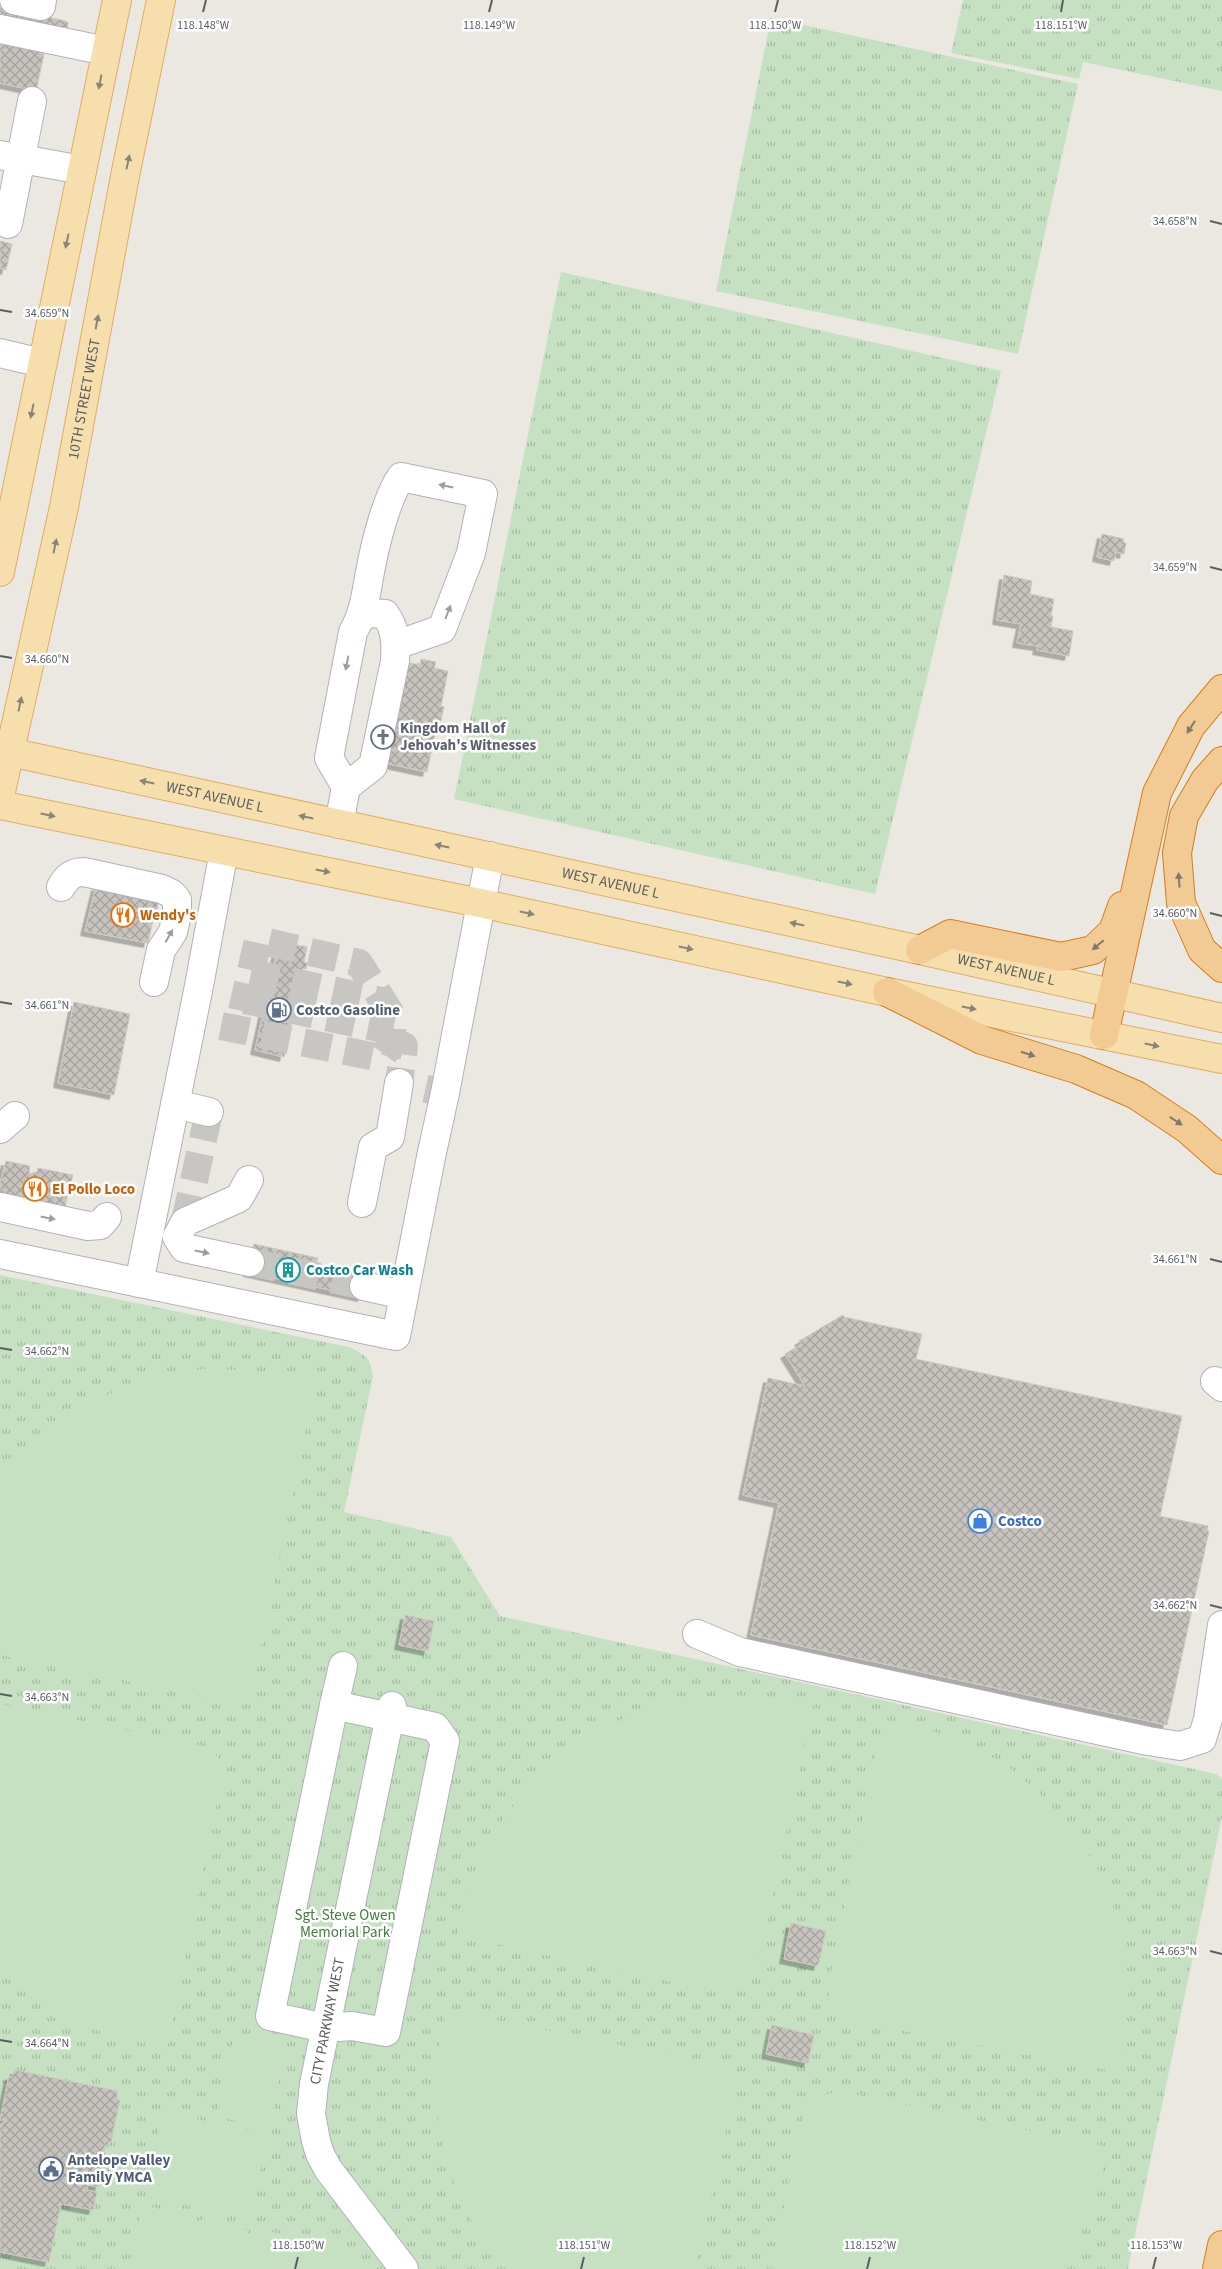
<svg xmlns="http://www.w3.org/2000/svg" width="1222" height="2269" viewBox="0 0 1222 2269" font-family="'Source Sans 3',sans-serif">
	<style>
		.grass { fill: url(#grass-tufts) }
		.garden { fill: #c5e1c1 }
		.building { fill: url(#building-cross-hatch); stroke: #cfc9c1; filter: url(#shadow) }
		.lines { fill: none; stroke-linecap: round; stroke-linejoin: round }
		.minor-tunnel { stroke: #c7c6c2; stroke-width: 28; stroke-dasharray: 28 14; stroke-linecap: butt }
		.minor-casing { stroke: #afb3b6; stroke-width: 30 }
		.major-casing { stroke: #e1ac65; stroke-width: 30 }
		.highway-casing { stroke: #d57e18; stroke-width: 30 }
		.minor { stroke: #fff; stroke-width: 28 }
		.major { stroke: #f6dfad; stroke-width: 28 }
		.highway { stroke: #f1cb93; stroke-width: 28 }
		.oneway { fill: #898578 }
		.oneway2 { fill: #9c9ea0 }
		.oneway3 { fill: #80796e }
		.ticks { fill: none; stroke: #5a5e61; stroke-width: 2 }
		.labels { text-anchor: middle; stroke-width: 5; stroke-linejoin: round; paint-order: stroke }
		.street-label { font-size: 15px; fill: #5a5e61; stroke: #fff }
		.worship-label { font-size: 15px; font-weight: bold; fill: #5b616d; stroke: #fff; text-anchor: start }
		.food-label { font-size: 15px; font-weight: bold; fill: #c56008; stroke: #fff; text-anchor: start }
		.service-label { font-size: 15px; font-weight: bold; fill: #4e5e75; stroke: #fff; text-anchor: start }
		.culture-label { font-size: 15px; font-weight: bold; fill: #0d838f; stroke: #fff; text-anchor: start }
		.shop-label { font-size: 15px; font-weight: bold; fill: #366cbe; stroke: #fff; text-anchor: start }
		.park-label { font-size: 15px; fill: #437d3d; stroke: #fff }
		.ticks-label { font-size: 12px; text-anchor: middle; fill: #5a5e61; stroke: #fff; stroke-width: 5; stroke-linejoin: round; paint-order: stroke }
	</style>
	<defs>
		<pattern id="grass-tufts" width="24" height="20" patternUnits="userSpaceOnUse" patternTransform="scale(1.25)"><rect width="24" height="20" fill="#c5e1c1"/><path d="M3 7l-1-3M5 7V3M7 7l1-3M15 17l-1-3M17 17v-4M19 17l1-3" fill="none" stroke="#a3baa0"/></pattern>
		<pattern id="building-cross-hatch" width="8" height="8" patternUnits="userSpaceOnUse" patternTransform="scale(1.25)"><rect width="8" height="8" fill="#c7c3be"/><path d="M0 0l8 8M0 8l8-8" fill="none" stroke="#a5a29e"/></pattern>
		<filter id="shadow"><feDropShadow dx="-4.5" dy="4.5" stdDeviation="0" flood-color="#0004"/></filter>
	</defs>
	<rect width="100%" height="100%" fill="#ebe8e2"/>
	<g class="grass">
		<path d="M963,0h259v91l-139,-29 -4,17 -128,-26z"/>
		<path d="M771,18l307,66 -60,270 -302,-63z"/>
		<path d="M561,272l440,99 -126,523 -421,-95z"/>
		<path d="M0,1275l349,72c17,8 22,11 24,30l-29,135 107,25 49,79 716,158 6,5v37l-94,453h-1128z"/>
	</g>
	<g class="garden">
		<path d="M200,1369c40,0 77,3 116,11l-61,296c-6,14 -13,24 -29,25l-226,-46v-183c56,-62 120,-90 200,-103z"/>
		<path d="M735,1695l40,3 38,6 -56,267c-10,18 -19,24 -40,21l-259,-56c10,-83 70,-169 145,-208 27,-14 60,-25 90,-30 14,-2 28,-2 42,-3z"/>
		<path d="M0,1704l208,43 12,12 3,15 -56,274c-19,-5 -41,-7 -60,-14 -36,-13 -82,-41 -107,-71z"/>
		<path d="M883,1719l37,8 44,15 41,22 34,29 36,39 28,46 18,51 8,60 -11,83 -267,-51c-17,-8 -23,-18 -23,-35z"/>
		<path d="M446,2010l259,52c19,6 31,17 28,38l-38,169h-189c-47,-54 -73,-123 -70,-195 0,-21 7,-43 10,-64z"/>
		<path d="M234,2034l52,10 -16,83 -53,-10z"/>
		<path d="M844,2092l264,55 -13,57 -31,65h-293l31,-148c9,-23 17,-28 42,-29z"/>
		<path d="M163,2112l105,22 -17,84 -105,-21z"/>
		<path d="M151,2207l38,8 6,9 9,-6 40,8 5,8 10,-5 40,9 7,8 10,-5 36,7 7,11 -2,10h-228l12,-58z"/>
	</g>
	<g class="building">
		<path d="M0,7l66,14 2,2 -1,6 -3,-1v2l-64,-14z"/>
		<path d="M0,41l41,8 -1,4 4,1 -7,33 -4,-1 -1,4 -32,-7z"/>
		<path d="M0,241l12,3 -6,26 -6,-2z"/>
		<path d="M1102,534l22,5 -1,3 3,1 -2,11 -8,-2 -2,9 -17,-4z"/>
		<path d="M1004,575l28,6 -2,13 24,5 -3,17h2l-2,11 22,4 -4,25 -32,-6 1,-4 -21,-3 4,-19 -24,-4z"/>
		<path d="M421,659l15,3 -2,6 14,3 -7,35 3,1 -3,14 -3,-1 -11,52 -42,-9 21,-101 14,3z"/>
		<path d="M96,886l63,11 -4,24 -2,-1 -5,23 -63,-12z"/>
		<path d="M279,941l28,6 -3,15 3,1 -1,6 -3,-1 -19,89 -29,-7z"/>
		<path d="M74,1002l56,12 -16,81 -56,-12z"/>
		<path d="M6,1161l24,5 -1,7 7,1 2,-6 35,7 -10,39 -63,-19v-12z"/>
		<path d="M254,1244l64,14 -3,9 51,11 -4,19 -114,-25z"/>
		<path d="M843,1315l1,2 78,17 -6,25 266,57 -22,100 48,10 -1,5h2l-42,194 -416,-90 28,-132 -36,-8 25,-117 37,8 -20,-32 17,-10 -3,-3z"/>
		<path d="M405,1615l29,6 -6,30 -29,-6z"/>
		<path d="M791,1923l35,8 -8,35 -34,-7z"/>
		<path d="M772,2025l42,10 -6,28 -42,-9z"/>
		<path d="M15,2070l102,21v8l3,1 -9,42 -2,-1 -1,5 -3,-1 -2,8h3l-7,34 -11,-2 -1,5 10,2 -4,18 -32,-6 -12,58 -49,-10v-128h3l1,-4h-4l9,-44 3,1z"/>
	</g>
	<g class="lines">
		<g class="minor-tunnel">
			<path d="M251,973l131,28"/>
			<path d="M245,1000l148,31"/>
			<path d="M221,1026l160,32 11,-15 1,-26 -34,-54 -101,-23 -16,71"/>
			<path d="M385,1041l19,5 -5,37 46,10"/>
			<path d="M185,1222l24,-110"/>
			<path d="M250,1262l114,24"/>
		</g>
		<g class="minor-casing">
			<g id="minor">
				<path d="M14,0l27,6 1,-6"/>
				<path d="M0,29l106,22"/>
				<path d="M0,155l82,15"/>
				<path d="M8,224l24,-123"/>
				<path d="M0,353l42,10"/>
				<path d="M346,787l-17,-29 24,-126c11,-19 13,-39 17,-60 5,-27 16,-73 31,-95l82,17 -12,59 -29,76 -46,16"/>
				<path d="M339,824l7,-37 27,-21 22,-105c1,-18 1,-32 -10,-47l-15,-1 -8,4"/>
				<path d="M61,887c6,-10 11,-15 23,-15l78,17 10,5 5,6v14l-4,18 -12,18 -7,32"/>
				<path d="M175,1104l34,8"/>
				<path d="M0,1129l15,-13"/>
				<path d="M249,1180l-10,18 -54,24 -8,15 7,11 66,14"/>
				<path d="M362,1203l11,-56 17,-10 9,-54"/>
				<path d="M0,1207l88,19 12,-1 7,-8"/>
				<path d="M0,1254l396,82 35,-179 14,-64 45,-237"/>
				<path d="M139,1283l59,-292 26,-140"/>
				<path d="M364,1286l40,9"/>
				<path d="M1215,1381l7,6"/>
				<path d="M697,1634l43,18 408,89 32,5 22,-7 6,-20 14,-94"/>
				<path d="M334,1705l101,22 10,14 -59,291 -34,-6 -27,2 -55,-12z"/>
				<path d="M334,1705l9,-39"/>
				<path d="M392,1706l-78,378 -3,30 5,27 4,13 8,15 76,100"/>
			</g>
		</g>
		<g class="major-casing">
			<g id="major">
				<path d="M0,572l117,-572"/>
				<path id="s1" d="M0,750l920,200 302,68"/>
				<path id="s2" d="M0,796l64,-289 61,-331 36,-176"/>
				<path d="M0,805l480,98 407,89 335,67"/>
			</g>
		</g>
		<g class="highway-casing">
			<g id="highway">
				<path d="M1222,761l-17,19 -21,36 -7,37 4,50 21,47 20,18"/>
				<path d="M920,950l30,-16 111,23 32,-7 20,-19 9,-25"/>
				<path d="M887,992l95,48 94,29 60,26 51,34 35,31"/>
				<path d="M1104,1035l53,-242 34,-67 31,-37"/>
				<path d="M1217,2269l5,-24"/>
			</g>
		</g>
		<use href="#minor" class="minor"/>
		<use href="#major" class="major"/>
		<use href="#highway" class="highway"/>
	</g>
	<defs><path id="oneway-solid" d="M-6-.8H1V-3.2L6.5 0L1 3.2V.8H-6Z" transform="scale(1.25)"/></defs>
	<g class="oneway">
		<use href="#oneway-solid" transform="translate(100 82) rotate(101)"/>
		<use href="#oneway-solid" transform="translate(128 162) rotate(-78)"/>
		<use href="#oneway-solid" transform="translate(67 241) rotate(102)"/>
		<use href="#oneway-solid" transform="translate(97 322) rotate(-79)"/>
		<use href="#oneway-solid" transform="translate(32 411) rotate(102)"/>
		<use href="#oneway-solid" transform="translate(55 546) rotate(-78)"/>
		<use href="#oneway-solid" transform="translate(20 704) rotate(-78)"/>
		<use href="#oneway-solid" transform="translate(147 782) rotate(-168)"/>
		<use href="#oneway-solid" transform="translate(48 815) rotate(12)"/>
		<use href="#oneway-solid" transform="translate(306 817) rotate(-168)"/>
		<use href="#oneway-solid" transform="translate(442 846) rotate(-168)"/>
		<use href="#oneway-solid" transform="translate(323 871) rotate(11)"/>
		<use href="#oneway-solid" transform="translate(527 913) rotate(12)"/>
		<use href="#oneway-solid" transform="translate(797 924) rotate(-168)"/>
		<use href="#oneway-solid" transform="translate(686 948) rotate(12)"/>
		<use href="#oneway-solid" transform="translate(845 983) rotate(12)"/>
		<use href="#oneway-solid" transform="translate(969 1008) rotate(11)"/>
		<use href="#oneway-solid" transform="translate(1152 1045) rotate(12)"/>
	</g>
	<g class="oneway2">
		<use href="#oneway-solid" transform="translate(446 486) rotate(-168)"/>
		<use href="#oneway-solid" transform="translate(448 612) rotate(-69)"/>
		<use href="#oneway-solid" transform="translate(347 663) rotate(101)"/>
		<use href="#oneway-solid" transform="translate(169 936) rotate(-61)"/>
		<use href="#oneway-solid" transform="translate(48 1218) rotate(11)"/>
		<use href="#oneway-solid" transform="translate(202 1252) rotate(12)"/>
	</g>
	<g class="oneway3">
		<use href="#oneway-solid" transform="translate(1191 727) rotate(123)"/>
		<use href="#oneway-solid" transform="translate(1179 880) rotate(-94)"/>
		<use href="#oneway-solid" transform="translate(1098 945) rotate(140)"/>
		<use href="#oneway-solid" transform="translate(1028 1054) rotate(17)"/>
		<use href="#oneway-solid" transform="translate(1176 1121) rotate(33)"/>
	</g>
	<path class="ticks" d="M203,12l3,-12M489,12l3,-12M775,12l3,-12M1061,12l2,-12M1210,221l12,3M0,310l12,2M1210,567l12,3M0,656l12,2M1210,913l12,3M0,1002l12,2M1210,1259l12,3M0,1348l12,2M1210,1605l12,3M0,1694l12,2M1210,1951l12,3M0,2040l12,2M295,2269l3,-12M581,2269l3,-12M867,2269l3,-12M1153,2269l3,-12"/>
	<defs>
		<g id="church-ring" transform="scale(1.25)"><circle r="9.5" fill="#fff" stroke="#6b7280" stroke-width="1.5"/><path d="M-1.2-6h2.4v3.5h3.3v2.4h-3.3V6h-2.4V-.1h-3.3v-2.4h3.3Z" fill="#6b7280"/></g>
		<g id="restaurant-ring" transform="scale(1.25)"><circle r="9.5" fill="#fff" stroke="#e8710a" stroke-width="1.5"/><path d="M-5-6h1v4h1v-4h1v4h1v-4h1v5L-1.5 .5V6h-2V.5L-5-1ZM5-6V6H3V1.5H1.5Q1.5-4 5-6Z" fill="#e8710a"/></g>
		<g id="fuel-ring" transform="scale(1.25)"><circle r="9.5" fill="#fff" stroke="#5c6f8a" stroke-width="1.5"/><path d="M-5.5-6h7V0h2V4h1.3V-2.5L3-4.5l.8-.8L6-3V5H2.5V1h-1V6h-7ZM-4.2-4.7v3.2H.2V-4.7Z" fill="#5c6f8a"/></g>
		<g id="building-ring" transform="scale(1.25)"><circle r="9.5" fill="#fff" stroke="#0f9aa8" stroke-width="1.5"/><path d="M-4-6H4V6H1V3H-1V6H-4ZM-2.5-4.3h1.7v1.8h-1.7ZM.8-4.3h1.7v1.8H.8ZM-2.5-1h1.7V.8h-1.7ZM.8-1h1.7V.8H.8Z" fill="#0f9aa8"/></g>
		<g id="shop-ring" transform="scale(1.25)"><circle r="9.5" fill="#fff" stroke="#3f7fe0" stroke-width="1.5"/><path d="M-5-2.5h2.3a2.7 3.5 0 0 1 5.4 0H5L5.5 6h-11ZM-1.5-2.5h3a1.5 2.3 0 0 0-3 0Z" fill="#3f7fe0"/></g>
		<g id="civic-ring" transform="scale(1.25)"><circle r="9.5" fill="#fff" stroke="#5c6f8a" stroke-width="1.5"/><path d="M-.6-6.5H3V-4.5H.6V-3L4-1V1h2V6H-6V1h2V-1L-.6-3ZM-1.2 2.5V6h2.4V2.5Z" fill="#5c6f8a"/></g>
	</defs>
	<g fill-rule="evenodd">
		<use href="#church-ring" x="383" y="737"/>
		<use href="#restaurant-ring" x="123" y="915"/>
		<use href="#fuel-ring" x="279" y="1010"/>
		<use href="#restaurant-ring" x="35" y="1189"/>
		<use href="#building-ring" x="288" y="1270"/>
		<use href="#shop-ring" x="980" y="1521"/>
		<use href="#civic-ring" x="51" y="2169"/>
	</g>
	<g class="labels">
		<g class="street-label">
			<text dy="5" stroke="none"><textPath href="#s2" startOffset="406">10TH STREET WEST</textPath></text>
			<text dy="5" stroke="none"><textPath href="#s1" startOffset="220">WEST AVENUE L</textPath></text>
			<text dy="5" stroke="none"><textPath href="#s1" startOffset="625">WEST AVENUE L</textPath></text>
			<text dy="5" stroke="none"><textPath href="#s1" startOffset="1030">WEST AVENUE L</textPath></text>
			<text transform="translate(327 2021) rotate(-79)" y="5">CITY PARKWAY WEST</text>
		</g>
		<g class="worship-label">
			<text x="400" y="733">Kingdom Hall of<tspan x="400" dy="17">Jehovah's Witnesses</tspan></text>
		</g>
		<g class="food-label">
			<text x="140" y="920">Wendy's</text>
			<text x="52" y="1194">El Pollo Loco</text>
		</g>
		<g class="service-label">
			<text x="296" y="1015">Costco Gasoline</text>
			<text x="68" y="2165">Antelope Valley<tspan x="68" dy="17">Family YMCA</tspan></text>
		</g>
		<g class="culture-label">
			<text x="306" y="1275">Costco Car Wash</text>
		</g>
		<g class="shop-label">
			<text x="998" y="1526">Costco</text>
		</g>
		<g class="park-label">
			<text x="345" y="1920">Sgt. Steve Owen<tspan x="345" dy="17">Memorial Park</tspan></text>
		</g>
	</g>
	<g class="ticks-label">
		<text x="203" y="29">118.148°W</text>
		<text x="489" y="29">118.149°W</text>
		<text x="775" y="29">118.150°W</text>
		<text x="1061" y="29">118.151°W</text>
		<text x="1175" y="225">34.658°N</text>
		<text x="47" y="317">34.659°N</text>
		<text x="1175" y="571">34.659°N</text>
		<text x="47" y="663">34.660°N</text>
		<text x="1175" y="917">34.660°N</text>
		<text x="47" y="1009">34.661°N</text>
		<text x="1175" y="1263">34.661°N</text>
		<text x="47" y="1355">34.662°N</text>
		<text x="1175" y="1609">34.662°N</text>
		<text x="47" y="1701">34.663°N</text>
		<text x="1175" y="1955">34.663°N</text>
		<text x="47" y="2047">34.664°N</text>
		<text x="298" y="2249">118.150°W</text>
		<text x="584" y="2249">118.151°W</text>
		<text x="870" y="2249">118.152°W</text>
		<text x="1156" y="2249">118.153°W</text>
	</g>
</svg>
